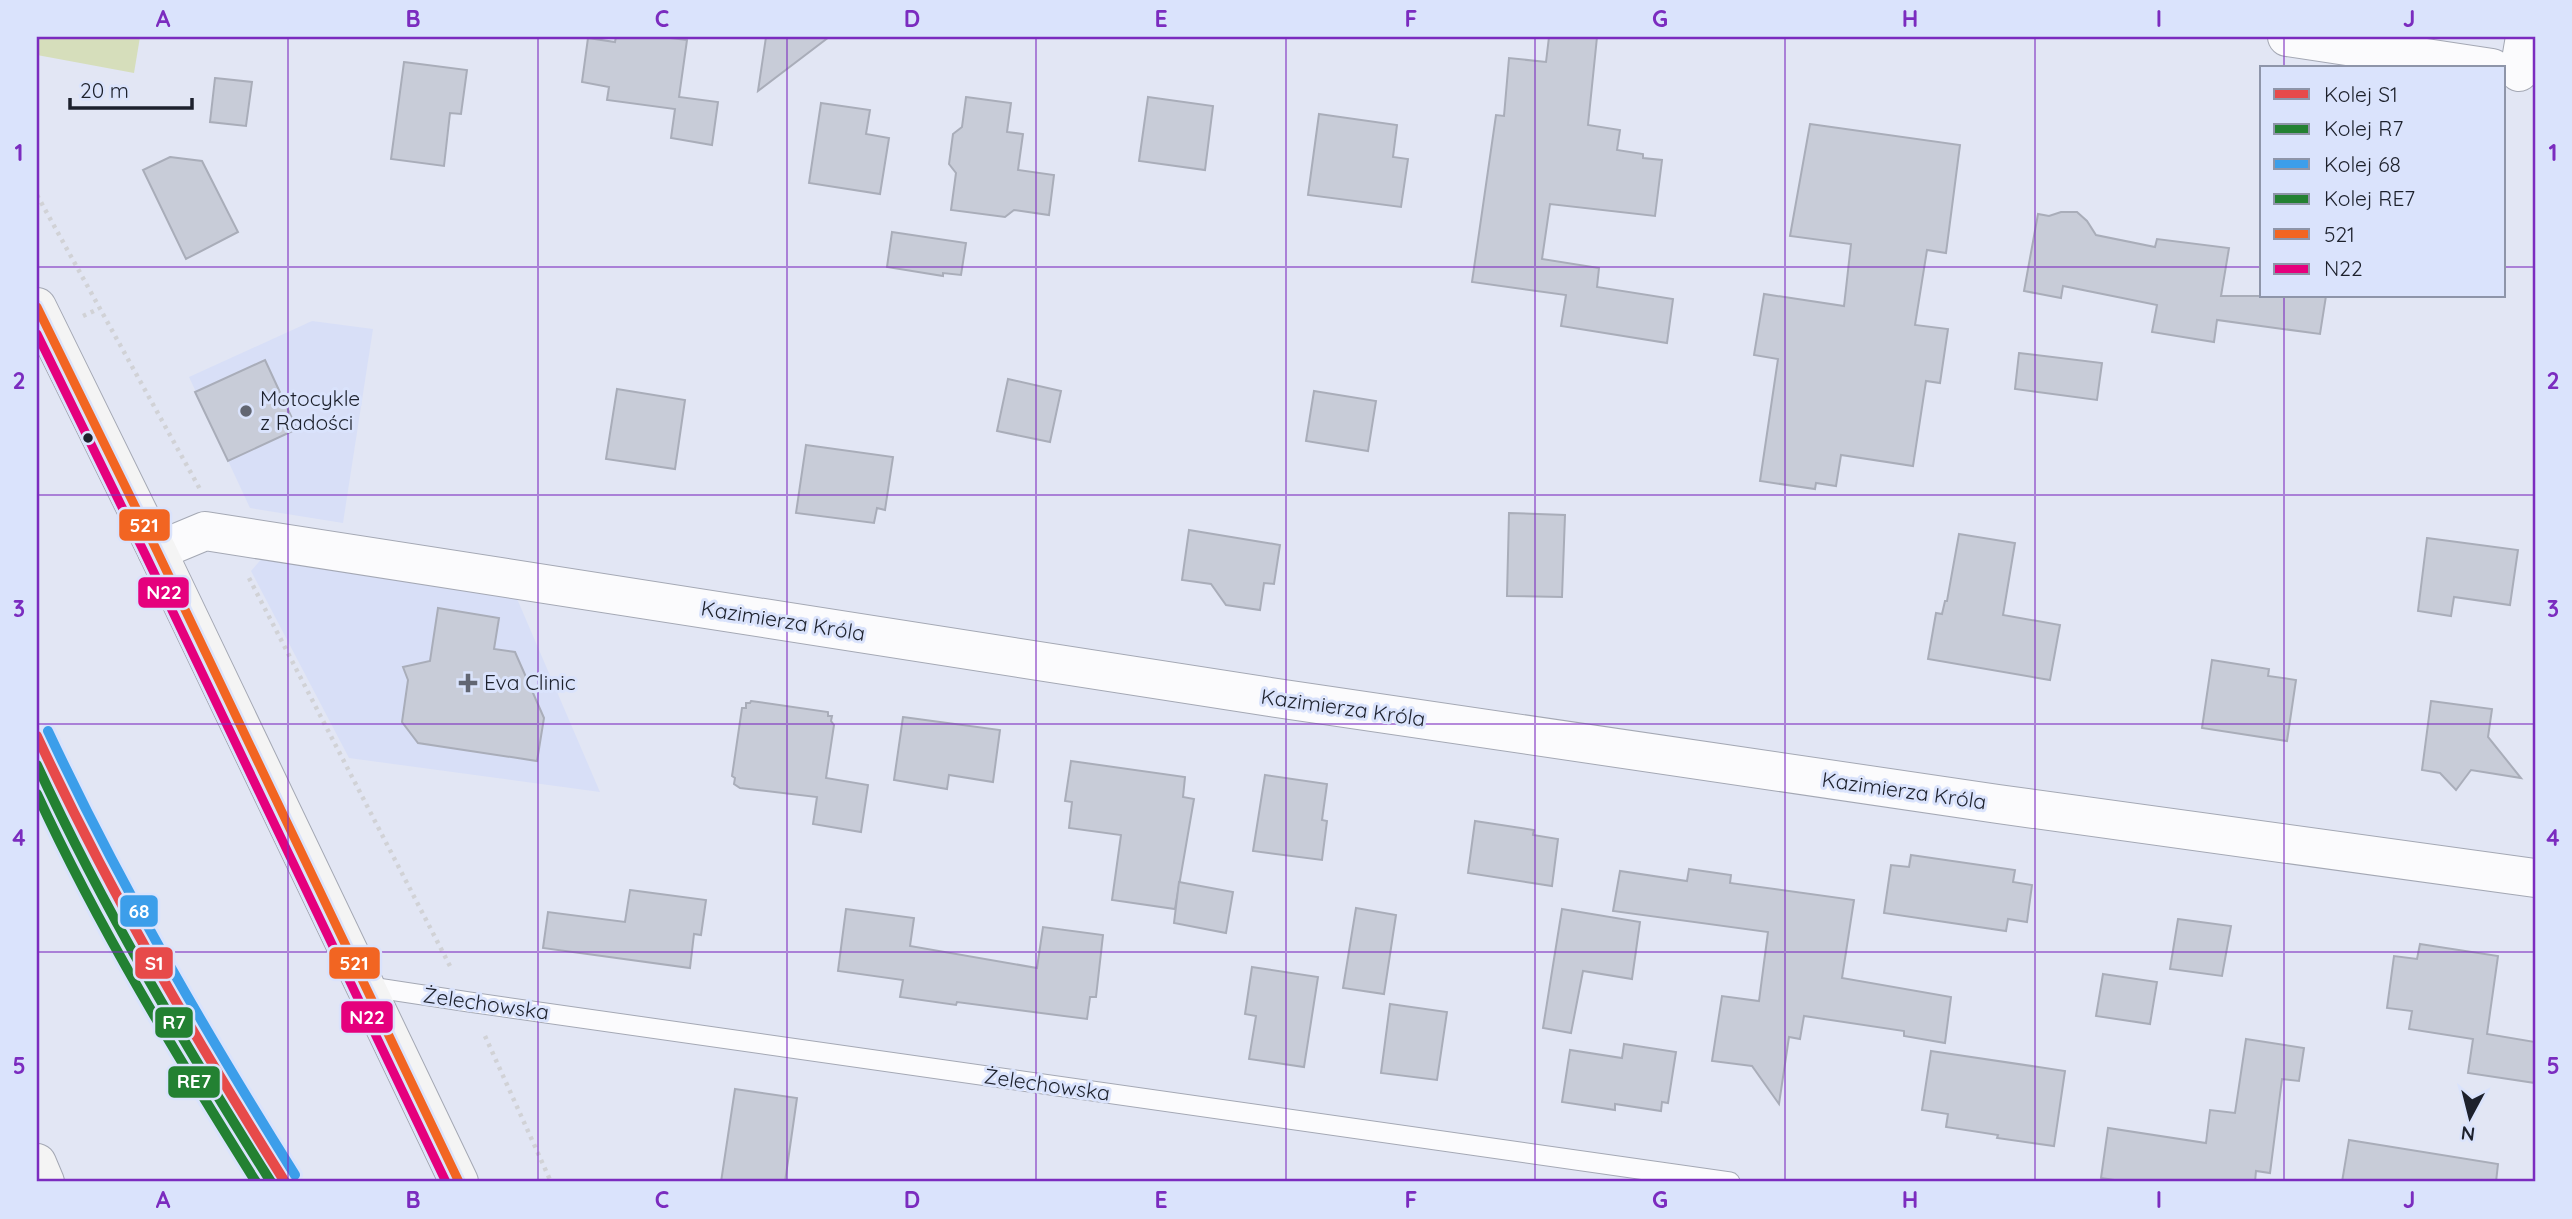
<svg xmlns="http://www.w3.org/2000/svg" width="2572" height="1219" viewBox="0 0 2572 1219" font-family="Quicksand,sans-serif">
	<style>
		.built { fill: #d8dff7 }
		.green { fill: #d6debb }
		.building { fill: #c8ccd8; stroke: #a9adb9; stroke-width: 2 }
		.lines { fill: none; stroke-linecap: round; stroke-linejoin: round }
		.service-casing { stroke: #a4a8b4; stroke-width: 21 }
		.minor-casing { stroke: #a4a8b4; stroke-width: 40 }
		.secondary-casing { stroke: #a4a8b4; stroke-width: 40 }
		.path { stroke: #d1d2d6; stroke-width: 4.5; stroke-dasharray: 3.5 5; stroke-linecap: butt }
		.service { stroke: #fbfbfd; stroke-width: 19 }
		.minor { stroke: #fbfbfd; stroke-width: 38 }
		.secondary { stroke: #f4f4f4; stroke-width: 38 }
		.bus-1-casing { stroke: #dae3fc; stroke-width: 14 }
		.bus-2-casing { stroke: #dae3fc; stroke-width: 14 }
		.bus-1 { stroke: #f26522; stroke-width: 9 }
		.bus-2 { stroke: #e5007d; stroke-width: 9 }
		.rail-1-casing { stroke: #dae3fc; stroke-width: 16 }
		.rail-2-casing { stroke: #dae3fc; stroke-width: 16 }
		.rail-3-casing { stroke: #dae3fc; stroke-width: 16 }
		.rail-4-casing { stroke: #dae3fc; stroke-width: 16 }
		.rail-1 { stroke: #e74a4a; stroke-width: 10 }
		.rail-2 { stroke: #238132; stroke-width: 10 }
		.rail-3 { stroke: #3c9eea; stroke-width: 10 }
		.rail-4 { stroke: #238132; stroke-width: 10 }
		.grid { fill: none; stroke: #7b2cbf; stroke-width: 2; stroke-opacity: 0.55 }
		.poi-dot { fill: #626672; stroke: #dae3fc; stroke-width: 2.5 }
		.bus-dot { fill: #1d212c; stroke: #dae3fc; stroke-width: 2.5 }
		.labels { text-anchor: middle; stroke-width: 6; stroke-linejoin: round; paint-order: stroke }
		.poi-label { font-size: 21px; fill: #1d212c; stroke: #dae3fc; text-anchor: start }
		.street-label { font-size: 21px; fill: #1d212c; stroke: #dae3fc }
		.line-badge { stroke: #dae3fc; stroke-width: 2.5 }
		.badge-label { font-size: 19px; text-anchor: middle; font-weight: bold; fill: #fff }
		.neatline { fill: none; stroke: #7b2cbf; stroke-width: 2.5 }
		.grid-label { font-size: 23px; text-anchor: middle; font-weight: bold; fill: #7b2cbf }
	</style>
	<rect width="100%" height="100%" fill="#e2e6f4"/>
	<g class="built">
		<path d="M312,321l61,8 -30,194 -93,-15 -61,-131z"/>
		<path d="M264,556l251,38 85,198 -251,-34 -98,-187z"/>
	</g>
	<path class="green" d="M37,37h103l-6,36 -97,-18z"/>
	<g class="building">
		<path d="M616,37h47l24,3 -8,57 39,5 -6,43 -41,-7 4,-29 -68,-9 2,-13 -27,-5 6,-44 27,4z"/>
		<path d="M766,37h63l-71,54z"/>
		<path d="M1549,37h48l-9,88 32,5 -3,20 26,4v4l19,2 -7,56 -105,-12 -8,55 57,9 -2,19 76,12 -6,44 -106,-17 5,-31 -94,-13 24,-167 8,1 5,-58 37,4z"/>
		<path d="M404,62l63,8 -6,44 -11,-1 -6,53 -53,-7z"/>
		<path d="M215,78l37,4 -6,44 -36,-4z"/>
		<path d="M966,97l45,6 -4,29 16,2 -5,36 36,5 -5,40 -35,-5 -9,7 -54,-7 5,-37 -7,-9 4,-30 9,-7z"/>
		<path d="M1148,97l65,9 -8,64 -66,-9z"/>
		<path d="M821,103l49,7 -4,24 23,4 -9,56 -71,-11z"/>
		<path d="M1319,114l78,11 -4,32 15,2 -7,48 -93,-12z"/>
		<path d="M1810,124l150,21 -14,108 -19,-3 -12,75 33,4 -8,54 -14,-2 -13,85 -72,-11 -5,31 -20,-3 -1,6 -55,-8 18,-122 -24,-4 10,-61 80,12 7,-62 -61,-8z"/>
		<path d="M170,157l32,4 36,71 -52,27 -43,-89z"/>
		<path d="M2061,212h16l10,9 9,14 59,12 2,-8 72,9 -8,48h105l-6,38 -103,-14 -3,22 -62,-10 5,-27 -94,-19 -2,12 -37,-7 14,-77 11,2z"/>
		<path d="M892,232l74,11 -5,32 -18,-2v3l-56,-9z"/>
		<path d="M2019,353l83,10 -5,37 -82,-11z"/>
		<path d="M265,360l32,69 -69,32 -33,-69z"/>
		<path d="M1008,379l53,12 -11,51 -53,-11z"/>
		<path d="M617,389l68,11 -10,69 -69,-10z"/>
		<path d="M1314,391l62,10 -8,50 -62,-10z"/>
		<path d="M806,445l87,12 -8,53 -8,-2 -3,15 -78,-10z"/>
		<path d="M1509,513l56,2 -3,82 -55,-1z"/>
		<path d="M1189,530l91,15 -6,39 -10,-1 -4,27 -34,-5 -15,-21 -29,-4z"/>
		<path d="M1959,534l56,9 -12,72 57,10 -10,55 -122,-21 8,-46 6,1 3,-13h2z"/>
		<path d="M2427,538l91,12 -8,55 -56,-8 -3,19 -33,-5z"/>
		<path d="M438,608l61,10 -5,31 21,3 29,66 -7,43 -119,-18 -16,-21 6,-42 -5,-13 27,-6z"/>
		<path d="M2212,660l57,9 -1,7 28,4 -9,61 -85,-13z"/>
		<path d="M751,701l77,11v4h4l-1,5 3,4 -8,53 42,7 -7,47 -48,-8 4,-27 -77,-9 -6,-4 1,-6 -3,-2 10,-68h4v-5h4z"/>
		<path d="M2431,701l61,8 -4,28 33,41 -50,-8 -15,20 -16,-17 -18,-3z"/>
		<path d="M903,717l97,13 -7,52 -44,-7 -2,14 -53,-9z"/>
		<path d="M1071,761l114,16 -2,20 11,2 -19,110 -63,-9 9,-65 -52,-7 3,-26 -7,-1z"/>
		<path d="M1265,775l62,9 -5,36 5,1 -5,39 -69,-9z"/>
		<path d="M1475,821l59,9 -1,5 25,4 -6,47 -84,-13z"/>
		<path d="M1911,855l104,15 -2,12 19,3 -5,37 -19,-3 -2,12 -122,-18 7,-48 18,2z"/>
		<path d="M1689,869l42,6 -1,8 124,17 -12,78 109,19 -6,46 -41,-7v-5l-100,-15 -4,23 -11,-2 -10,67 -27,-38 -40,-5 10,-65 37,5 9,-69 -155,-21 7,-40 67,10z"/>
		<path d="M1179,882l54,10 -7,41 -52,-10z"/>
		<path d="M630,890l76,10 -5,35 -7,-1 -4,34 -147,-20 5,-36 77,10z"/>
		<path d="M1356,908l40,7 -12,79 -41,-6z"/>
		<path d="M846,909l68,9 -4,28 127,22 6,-41 60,8 -7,62h-6l-3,22 -130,-17 -1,3 -56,-8 3,-17 -65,-9z"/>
		<path d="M1562,909l78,13 -8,57 -49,-8 -12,62 -28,-5z"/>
		<path d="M2178,919l53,7 -9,50 -52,-7z"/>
		<path d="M2420,944l78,12 -11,78 48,8v41l-67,-10 5,-34 -64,-10 3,-18 -25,-3 7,-52 23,3z"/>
		<path d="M1252,967l66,10 -14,90 -55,-8 7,-43 -11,-2z"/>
		<path d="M2103,974l54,8 -7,42 -54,-8z"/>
		<path d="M1390,1004l57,8 -10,68 -56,-7z"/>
		<path d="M2246,1039l58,9 -5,33 -17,-2 -12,94 -14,-2 -1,11h-127l-27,-4 7,-50 98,15 4,-33 25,3z"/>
		<path d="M1624,1044l52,8 -8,51 -6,-1 -1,9 -46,-7v6l-53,-8 8,-52 52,8z"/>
		<path d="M1931,1051l134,20 -11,75 -57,-8 1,-3 -52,-8 2,-13 -26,-4z"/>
		<path d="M735,1089l62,9 -12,84h-64z"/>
		<path d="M2349,1140l149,24 -2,18h-154z"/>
	</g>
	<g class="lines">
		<g class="service-casing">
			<path id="service" d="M364,986l105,16 1261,180"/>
		</g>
		<g class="minor-casing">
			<g id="minor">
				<path d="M2287,37l205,31"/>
				<path d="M2519,72l6,-35"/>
				<path d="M157,551l48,-20 1065,166 728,107 537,74"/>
			</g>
		</g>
		<g class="secondary-casing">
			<g id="secondary">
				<path d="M37,307l120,244 302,631"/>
				<path d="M37,1163l8,19"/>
			</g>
		</g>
		<g class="path">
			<path d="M37,195l164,296"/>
			<path d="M83,316l15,-7"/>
			<path d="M249,578l202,390"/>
			<path d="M485,1036l66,146"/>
		</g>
		<use href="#service" class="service"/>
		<use href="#minor" class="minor"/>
		<use href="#secondary" class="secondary"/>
		<g class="bus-1-casing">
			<path id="bus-1" d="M37,307l120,244 302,631"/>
		</g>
		<g class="bus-2-casing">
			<path id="bus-2" d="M37,334l109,222 300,626"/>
		</g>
		<use href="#bus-1" class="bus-1"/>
		<use href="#bus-2" class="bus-2"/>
		<g class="rail-1-casing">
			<path id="rail-1" d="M37,736c72,155 157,301 248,446"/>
		</g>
		<g class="rail-2-casing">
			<path id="rail-2" d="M37,765c67,145 149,282 234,417"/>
		</g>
		<g class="rail-3-casing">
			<path id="rail-3" d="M48,731c72,154 157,300 247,444"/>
		</g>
		<g class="rail-4-casing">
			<path id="rail-4" d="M37,794c62,135 140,262 219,388"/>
		</g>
		<use href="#rail-1" class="rail-1"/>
		<use href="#rail-2" class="rail-2"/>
		<use href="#rail-3" class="rail-3"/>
		<use href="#rail-4" class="rail-4"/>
	</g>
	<path class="grid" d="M288,37v1145M538,37v1145M787,37v1145M1036,37v1145M1286,37v1145M1535,37v1145M1785,37v1145M2035,37v1145M2284,37v31M37,267h2225M2504,267h31M2284,296v886M37,495h2498M37,724h2498M37,952h2498"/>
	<g class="poi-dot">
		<circle cx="246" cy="411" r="7"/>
		<path d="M464.5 672.5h7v7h7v7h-7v7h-7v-7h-7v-7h7z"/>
	</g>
	<circle class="bus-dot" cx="88" cy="438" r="6"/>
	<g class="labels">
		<g class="poi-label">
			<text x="260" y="406">Motocykle<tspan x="260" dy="24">z Radości</tspan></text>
			<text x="484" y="690">Eva Clinic</text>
		</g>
		<g class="street-label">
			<text transform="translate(783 621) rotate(9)" y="7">Kazimierza Króla</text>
			<text transform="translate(1343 708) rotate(8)" y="7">Kazimierza Króla</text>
			<text transform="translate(1904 791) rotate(8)" y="7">Kazimierza Króla</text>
			<text transform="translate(486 1004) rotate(8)" y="7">Żelechowska</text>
			<text transform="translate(1047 1085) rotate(8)" y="7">Żelechowska</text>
		</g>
	</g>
	<g class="line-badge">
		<rect x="118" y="508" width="53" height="34" rx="7" fill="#f26522"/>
		<rect x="137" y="576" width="53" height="33" rx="7" fill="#e5007d"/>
		<rect x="119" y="894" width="40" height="34" rx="7" fill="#3c9eea"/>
		<rect x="134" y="946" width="40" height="34" rx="7" fill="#e74a4a"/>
		<rect x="328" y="946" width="53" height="34" rx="7" fill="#f26522"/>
		<rect x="340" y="1000" width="54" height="34" rx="7" fill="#e5007d"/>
		<rect x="154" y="1006" width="40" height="33" rx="7" fill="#238132"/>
		<rect x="167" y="1065" width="54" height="34" rx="7" fill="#238132"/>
	</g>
	<g class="badge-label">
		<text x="144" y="532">521</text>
		<text x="164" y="599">N22</text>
		<text x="139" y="918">68</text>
		<text x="154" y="970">S1</text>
		<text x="354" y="970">521</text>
		<text x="367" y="1024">N22</text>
		<text x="174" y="1029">R7</text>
		<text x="194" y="1088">RE7</text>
	</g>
	<rect width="2572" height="1219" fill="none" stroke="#dae3fc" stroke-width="77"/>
	<rect x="2260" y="66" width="245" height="231" fill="#dae3fc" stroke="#8e95a9" stroke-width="2"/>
	<rect x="2274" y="89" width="35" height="10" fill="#e74a4a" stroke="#8e95a9" stroke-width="2"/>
	<text x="2324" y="102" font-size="21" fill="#1d212c">Kolej S1</text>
	<rect x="2274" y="124" width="35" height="10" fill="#238132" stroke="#8e95a9" stroke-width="2"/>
	<text x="2324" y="136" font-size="21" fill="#1d212c">Kolej R7</text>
	<rect x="2274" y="159" width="35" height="10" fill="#3c9eea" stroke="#8e95a9" stroke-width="2"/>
	<text x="2324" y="172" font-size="21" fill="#1d212c">Kolej 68</text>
	<rect x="2274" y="194" width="35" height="10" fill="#238132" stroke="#8e95a9" stroke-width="2"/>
	<text x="2324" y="206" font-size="21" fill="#1d212c">Kolej RE7</text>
	<rect x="2274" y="229" width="35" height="10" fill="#f26522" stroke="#8e95a9" stroke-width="2"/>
	<text x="2324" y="242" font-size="21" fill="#1d212c">521</text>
	<rect x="2274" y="264" width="35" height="10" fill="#e5007d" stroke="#8e95a9" stroke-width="2"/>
	<text x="2324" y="276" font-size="21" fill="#1d212c">N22</text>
	<g transform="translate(2470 1117) rotate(187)" stroke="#dae3fc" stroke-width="5" paint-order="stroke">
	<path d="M0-5L12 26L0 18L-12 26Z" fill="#1d212c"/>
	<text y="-10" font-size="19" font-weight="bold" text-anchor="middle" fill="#1d212c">N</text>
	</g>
	<path d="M70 98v10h122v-10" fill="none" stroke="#1d212c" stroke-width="3.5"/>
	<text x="80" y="98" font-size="21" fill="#1d212c" stroke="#dae3fc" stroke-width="5" paint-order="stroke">20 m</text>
	<rect x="38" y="38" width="2496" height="1142" class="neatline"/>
	<g class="grid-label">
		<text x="163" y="27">A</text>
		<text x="413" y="27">B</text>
		<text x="662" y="27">C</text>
		<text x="912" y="27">D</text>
		<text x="1161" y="27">E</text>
		<text x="1411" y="27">F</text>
		<text x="1660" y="27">G</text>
		<text x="1910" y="27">H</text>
		<text x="2159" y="27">I</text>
		<text x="2409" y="27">J</text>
		<text x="19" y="161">1</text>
		<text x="2553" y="161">1</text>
		<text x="19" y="389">2</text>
		<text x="2553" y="389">2</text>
		<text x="19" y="617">3</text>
		<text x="2553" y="617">3</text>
		<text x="19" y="846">4</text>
		<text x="2553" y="846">4</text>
		<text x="19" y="1074">5</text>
		<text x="2553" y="1074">5</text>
		<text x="163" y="1208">A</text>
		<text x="413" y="1208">B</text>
		<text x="662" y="1208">C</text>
		<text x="912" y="1208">D</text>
		<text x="1161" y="1208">E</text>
		<text x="1411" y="1208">F</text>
		<text x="1660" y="1208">G</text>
		<text x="1910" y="1208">H</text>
		<text x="2159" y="1208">I</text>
		<text x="2409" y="1208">J</text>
	</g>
</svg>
